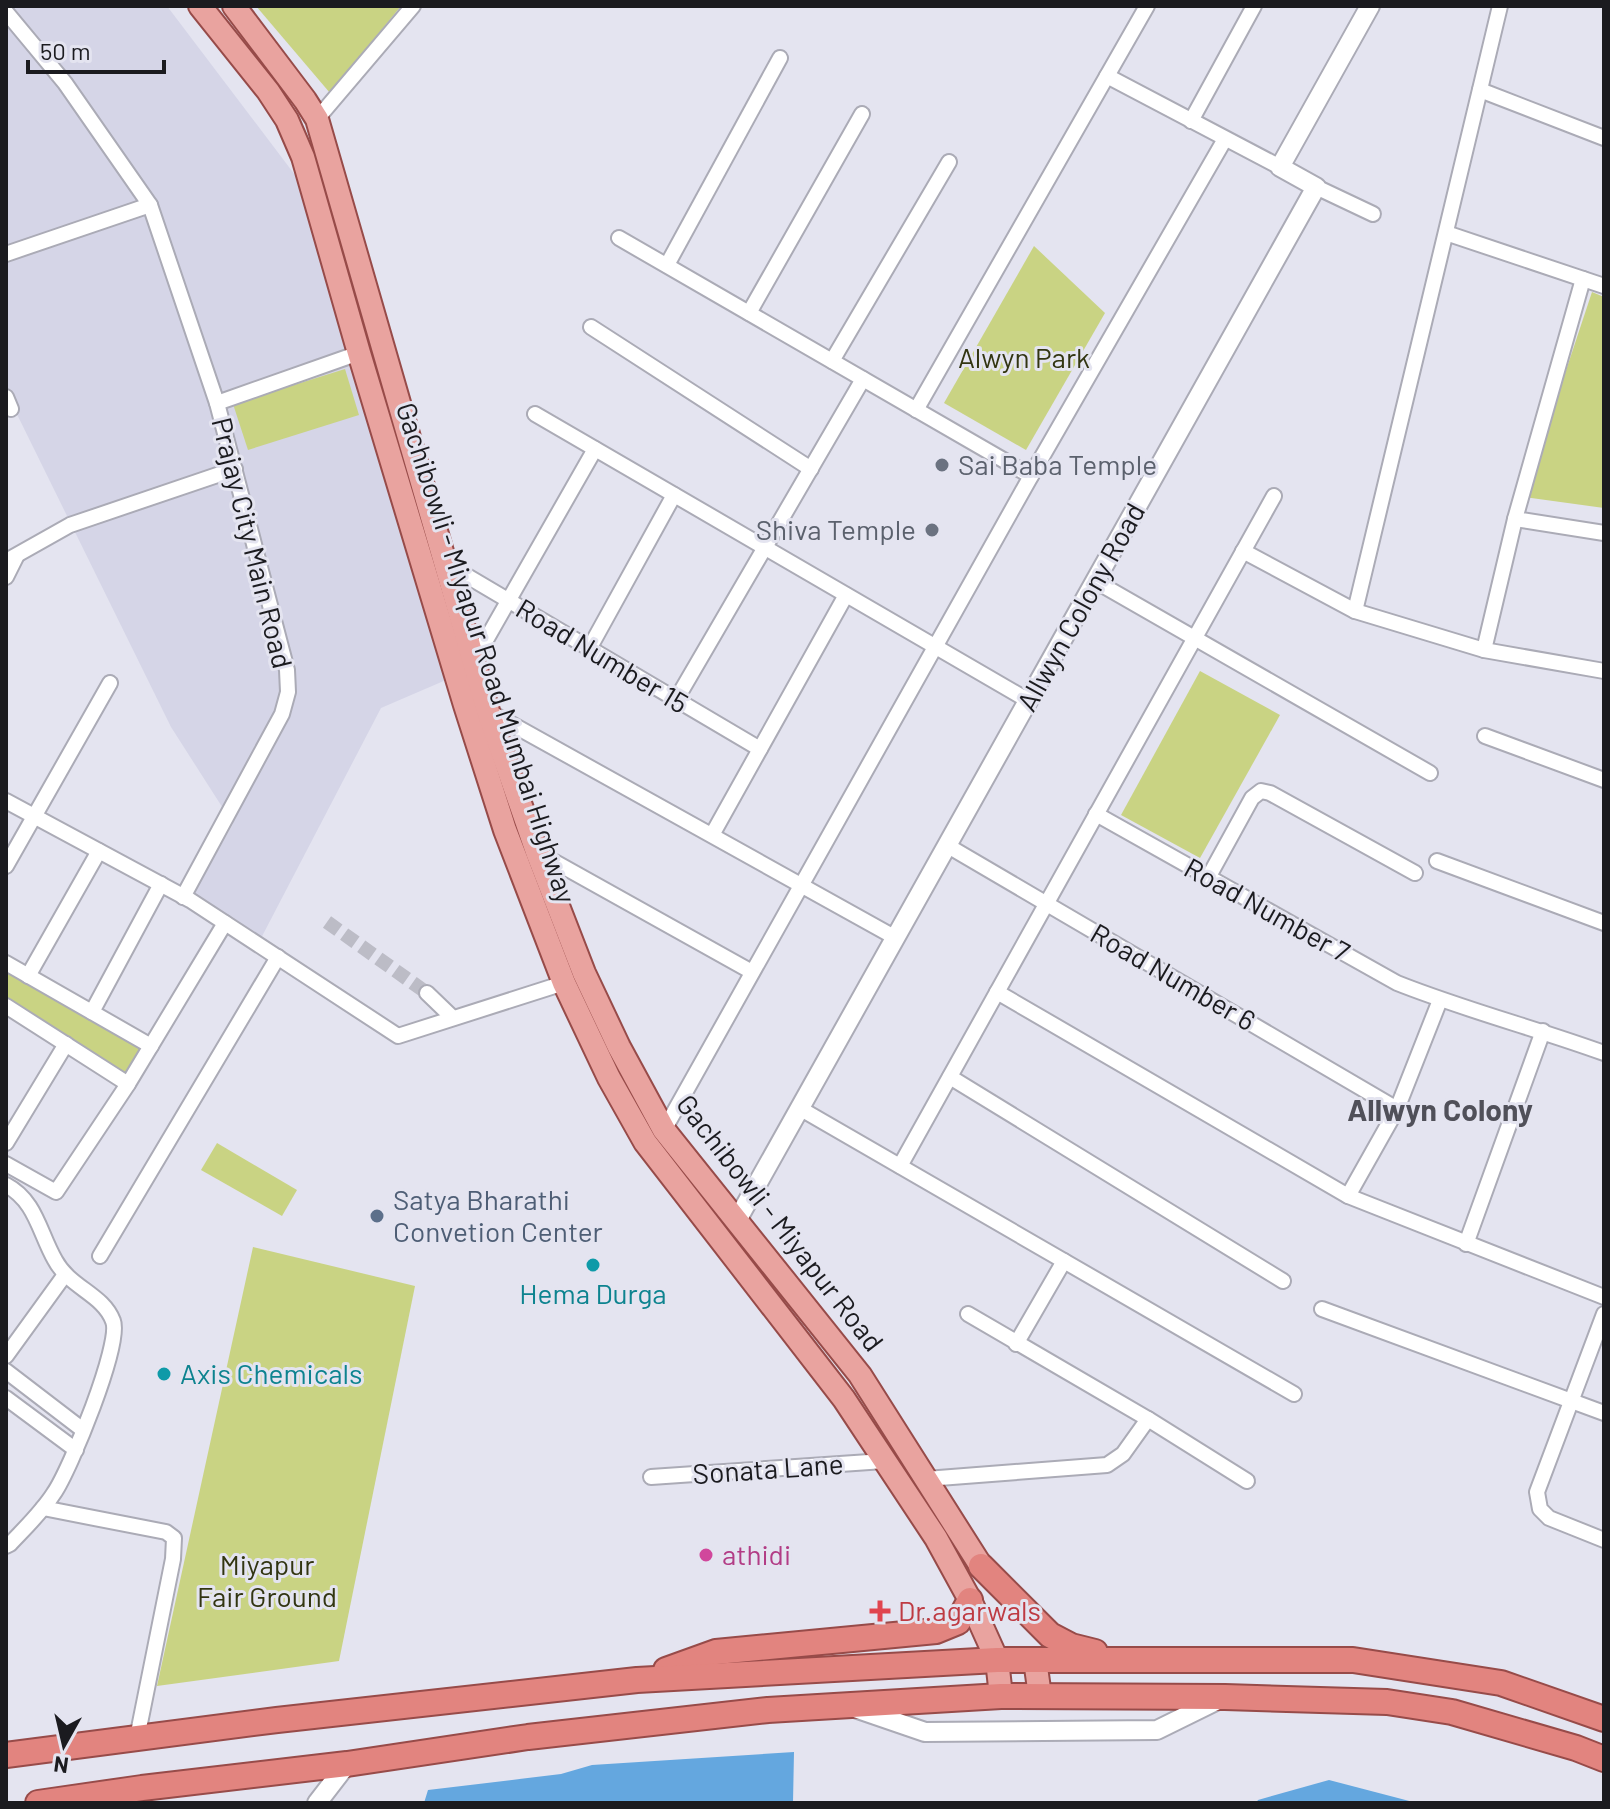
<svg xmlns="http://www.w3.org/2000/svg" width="1610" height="1809" viewBox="0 0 1610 1809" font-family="Barlow,sans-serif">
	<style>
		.built { fill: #d5d5e7 }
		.green { fill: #c9d383 }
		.water { fill: #64a7df }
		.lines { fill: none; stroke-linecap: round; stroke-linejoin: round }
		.minor-tunnel { stroke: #bcbcc6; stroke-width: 14; stroke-dasharray: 14 7; stroke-linecap: butt }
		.minor-casing { stroke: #ababb6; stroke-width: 18 }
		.tertiary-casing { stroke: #ababb6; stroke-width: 22 }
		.primary-casing { stroke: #974b49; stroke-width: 26 }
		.trunk-casing { stroke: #974b49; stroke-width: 28 }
		.minor { stroke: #fff; stroke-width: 14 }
		.tertiary { stroke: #fff; stroke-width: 18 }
		.primary { stroke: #e9a39f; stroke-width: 22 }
		.trunk { stroke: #e2847f; stroke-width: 24 }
		.worship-dot { fill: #6b7280; stroke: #e4e4f0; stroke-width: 3 }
		.service-dot { fill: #5c6f8a; stroke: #e4e4f0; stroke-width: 3 }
		.culture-dot { fill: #0f9aa8; stroke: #e4e4f0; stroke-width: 3 }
		.hotel-dot { fill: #d1479c; stroke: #e4e4f0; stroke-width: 3 }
		.health-dot { fill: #e0444e; stroke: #e4e4f0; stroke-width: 3 }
		.labels { text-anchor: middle; stroke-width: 6; stroke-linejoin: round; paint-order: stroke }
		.park-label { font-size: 28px; fill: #323511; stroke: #e4e4f0 }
		.worship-label { font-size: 28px; fill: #5b616d; stroke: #e4e4f0; text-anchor: start }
		.street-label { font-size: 28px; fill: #1b1b1f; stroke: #e4e4f0 }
		.service-label { font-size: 28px; fill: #4e5e75; stroke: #e4e4f0; text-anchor: start }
		.culture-label { font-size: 28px; fill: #0d838f; stroke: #e4e4f0 }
		.hotel-label { font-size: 28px; fill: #b23c85; stroke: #e4e4f0; text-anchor: start }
		.health-label { font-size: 28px; fill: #be3a42; stroke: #e4e4f0; text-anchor: start }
		.neighbourhood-label { font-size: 30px; font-weight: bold; fill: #505059; stroke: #e4e4f0 }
	</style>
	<rect width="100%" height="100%" fill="#e4e4f0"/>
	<path class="built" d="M6,6h161l128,169 151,505 -65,28 -123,236 -68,-44 43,-76 -62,-97 -165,-335z"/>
	<g class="green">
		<path d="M256,6h145l-71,87z"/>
		<path d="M1034,246l71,67 -79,137 -82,-47z"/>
		<path d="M1592,292l12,5v211l-80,-11z"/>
		<path d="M345,369l14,46 -111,35 -15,-46z"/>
		<path d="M1200,671l80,44 -80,143 -79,-43z"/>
		<path d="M6,963l145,83 -23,38 -122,-78z"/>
		<path d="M217,1143l80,47 -15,26 -81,-46z"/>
		<path d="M253,1247l162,39 -76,375 -182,25z"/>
	</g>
	<g class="water">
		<path d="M794,1752l-1,51h-369l4,-13 133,-16 31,-9z"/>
		<path d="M1329,1780l88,23h-161l2,-3z"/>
	</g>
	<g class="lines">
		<path class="minor-tunnel" d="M327,922l100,71"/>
		<g class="minor-casing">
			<g id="minor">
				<path d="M6,12l59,71 85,122 67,198 70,267 1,22 -6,22 -99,183"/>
				<path d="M1107,76l173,91"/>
				<path d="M1480,90l124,48"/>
				<path d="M317,119l96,-113"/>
				<path d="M1191,121l63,-115"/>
				<path d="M1316,187l57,27"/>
				<path d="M1446,233l158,53"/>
				<path d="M619,238l412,238"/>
				<path d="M6,254l144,-49"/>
				<path d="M667,265l113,-207"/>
				<path d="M749,313l113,-199"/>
				<path d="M591,327l220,142"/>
				<path d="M832,361l117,-199"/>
				<path d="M6,397l5,12"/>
				<path d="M217,403l142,-50"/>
				<path d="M916,410l231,-404"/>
				<path d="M535,414l494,287"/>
				<path d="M1515,519l89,14"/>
				<path d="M1243,551l112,60 129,39 120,21"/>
				<path d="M6,561l64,-36 165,-56"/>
				<path d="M445,563l315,186"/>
				<path d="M6,577l10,-20"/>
				<path d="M1095,581l335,192"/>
				<path d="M1355,611l145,-605"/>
				<path d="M589,649l85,-154"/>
				<path d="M1484,650l31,-131 68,-240"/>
				<path d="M474,661l121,-212"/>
				<path d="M676,700l187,-321"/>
				<path d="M488,711l408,227"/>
				<path d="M1485,736l119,44"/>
				<path d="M6,801l184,99 208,136 166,-53"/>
				<path d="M1096,814l301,169c68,27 138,45 207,70"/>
				<path d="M712,835l134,-240"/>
				<path d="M948,846l449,263"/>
				<path d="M537,852l215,120"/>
				<path d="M1437,861l167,62"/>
				<path d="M6,866l104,-183"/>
				<path d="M1208,878l44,-80 9,-7 9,2 145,80"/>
				<path d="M6,963l145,83"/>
				<path d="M28,976l71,-125"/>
				<path d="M997,992l351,204 256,101"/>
				<path d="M427,993l26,25"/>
				<path d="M6,1006l122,78"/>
				<path d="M92,1012l69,-128"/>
				<path d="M950,1077l333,204"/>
				<path d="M801,1109l493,285"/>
				<path d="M664,1130l367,-654 194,-337"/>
				<path d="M6,1143l60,-99"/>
				<path d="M6,1164l50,28 72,-108 97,-161"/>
				<path d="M900,1166l374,-670"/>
				<path d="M6,1185c30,16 33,47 49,75 15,28 48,34 58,61 9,22 -43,149 -59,172 -12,19 -29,35 -44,51l-4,2"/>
				<path d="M1348,1196l49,-87 43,-109"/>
				<path d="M1466,1244l77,-213"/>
				<path d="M100,1256l178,-299"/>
				<path d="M1322,1309l282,104"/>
				<path d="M1604,1314l-67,178 3,17 9,9 55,22"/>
				<path d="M1016,1344l48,-83"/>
				<path d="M6,1356l58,-80"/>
				<path d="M6,1371l77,59"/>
				<path d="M6,1398l70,52"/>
				<path d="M1148,1419l99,62"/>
				<path d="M651,1477l233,-16"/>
				<path d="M926,1479l181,-14 16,-11 25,-35 -180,-105"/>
				<path d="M43,1508l123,24 8,6 -1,21 -36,179"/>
			</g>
		</g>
		<g class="tertiary-casing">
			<g id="tertiary">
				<path d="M736,1222l580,-1035 -36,-20 90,-161"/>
				<path d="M855,1708l70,24 232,-2 65,-32"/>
				<path d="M317,1803l30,-39"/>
			</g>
		</g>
		<g class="primary-casing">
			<g id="primary">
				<path d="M200,6l68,85 19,29 16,37 56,196 106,352 40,125 59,153 45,95 36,64 199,257 92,139 34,62 27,60 4,36"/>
				<path d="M234,6l71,94 12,19 171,592 49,141 47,121 35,74 45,83 196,245 121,191"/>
				<path d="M1035,1660l5,36"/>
			</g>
		</g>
		<g class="trunk-casing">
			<g id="trunk">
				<path d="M981,1566l69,69 21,11 24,6"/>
				<path d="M666,1670l50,-18 220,-21 22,-9 12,-22"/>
				<path d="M6,1755l271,-35 360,-40 360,-20h356l148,23 103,36"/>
				<path d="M38,1803l104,-15 205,-24 181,-27 240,-27 233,-14 224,1 162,5 65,10 124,36 28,11"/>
			</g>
		</g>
		<use href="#minor" class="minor"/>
		<use href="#tertiary" class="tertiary"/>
		<use href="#primary" class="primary"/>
		<use href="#trunk" class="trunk"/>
	</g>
	<g class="worship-dot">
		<circle cx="942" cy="465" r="8"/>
		<circle cx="932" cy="530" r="8"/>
	</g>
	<circle class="service-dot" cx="377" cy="1216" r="8"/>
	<g class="culture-dot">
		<circle cx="593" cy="1265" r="8"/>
		<circle cx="164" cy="1374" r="8"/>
	</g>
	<circle class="hotel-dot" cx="706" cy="1555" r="8"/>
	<path class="health-dot" d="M876 1599h8v8h8v8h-8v8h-8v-8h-8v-8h8z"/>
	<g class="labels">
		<g class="park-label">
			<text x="1024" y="368">Alwyn Park</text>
			<text x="267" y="1575">Miyapur<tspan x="267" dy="32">Fair Ground</tspan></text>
		</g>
		<g class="worship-label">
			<text x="958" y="475">Sai Baba Temple</text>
			<text x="916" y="540" text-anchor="end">Shiva Temple</text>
		</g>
		<g class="street-label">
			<text transform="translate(252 543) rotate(76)" y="10">Prajay City Main Road</text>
			<text transform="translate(1081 607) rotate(-61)" y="10">Allwyn Colony Road</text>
			<text transform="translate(486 653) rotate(72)" y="10">Gachibowli - Miyapur Road Mumbai Highway</text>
			<text transform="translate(602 656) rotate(31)" y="10">Road Number 15</text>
			<text transform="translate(1267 910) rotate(29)" y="10">Road Number 7</text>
			<text transform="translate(1173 977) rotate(30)" y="10">Road Number 6</text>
			<text transform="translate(780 1223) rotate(52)" y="10">Gachibowli - Miyapur Road</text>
			<text transform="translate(768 1469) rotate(-4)" y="10">Sonata Lane</text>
		</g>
		<g class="service-label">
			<text x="393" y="1210">Satya Bharathi<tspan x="393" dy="32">Convetion Center</tspan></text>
		</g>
		<g class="culture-label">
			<text x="593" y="1304">Hema Durga</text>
			<text x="180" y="1384" text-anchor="start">Axis Chemicals</text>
		</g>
		<g class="hotel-label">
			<text x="722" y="1565">athidi</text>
		</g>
		<g class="health-label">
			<text x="898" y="1621">Dr.agarwals</text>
		</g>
		<g class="neighbourhood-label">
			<text x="1440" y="1121">Allwyn Colony</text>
		</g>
	</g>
	<rect width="1610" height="1809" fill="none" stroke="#1b1b1f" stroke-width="16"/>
	<g transform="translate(64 1745) rotate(188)" stroke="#e4e4f0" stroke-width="6" paint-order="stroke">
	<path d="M0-6L14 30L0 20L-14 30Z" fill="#1b1b1f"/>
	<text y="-12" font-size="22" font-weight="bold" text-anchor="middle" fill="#1b1b1f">N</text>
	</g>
	<path d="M28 60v12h136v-12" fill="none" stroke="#1b1b1f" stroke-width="4"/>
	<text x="40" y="60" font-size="24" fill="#1b1b1f" stroke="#e4e4f0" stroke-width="6" paint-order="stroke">50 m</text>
</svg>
